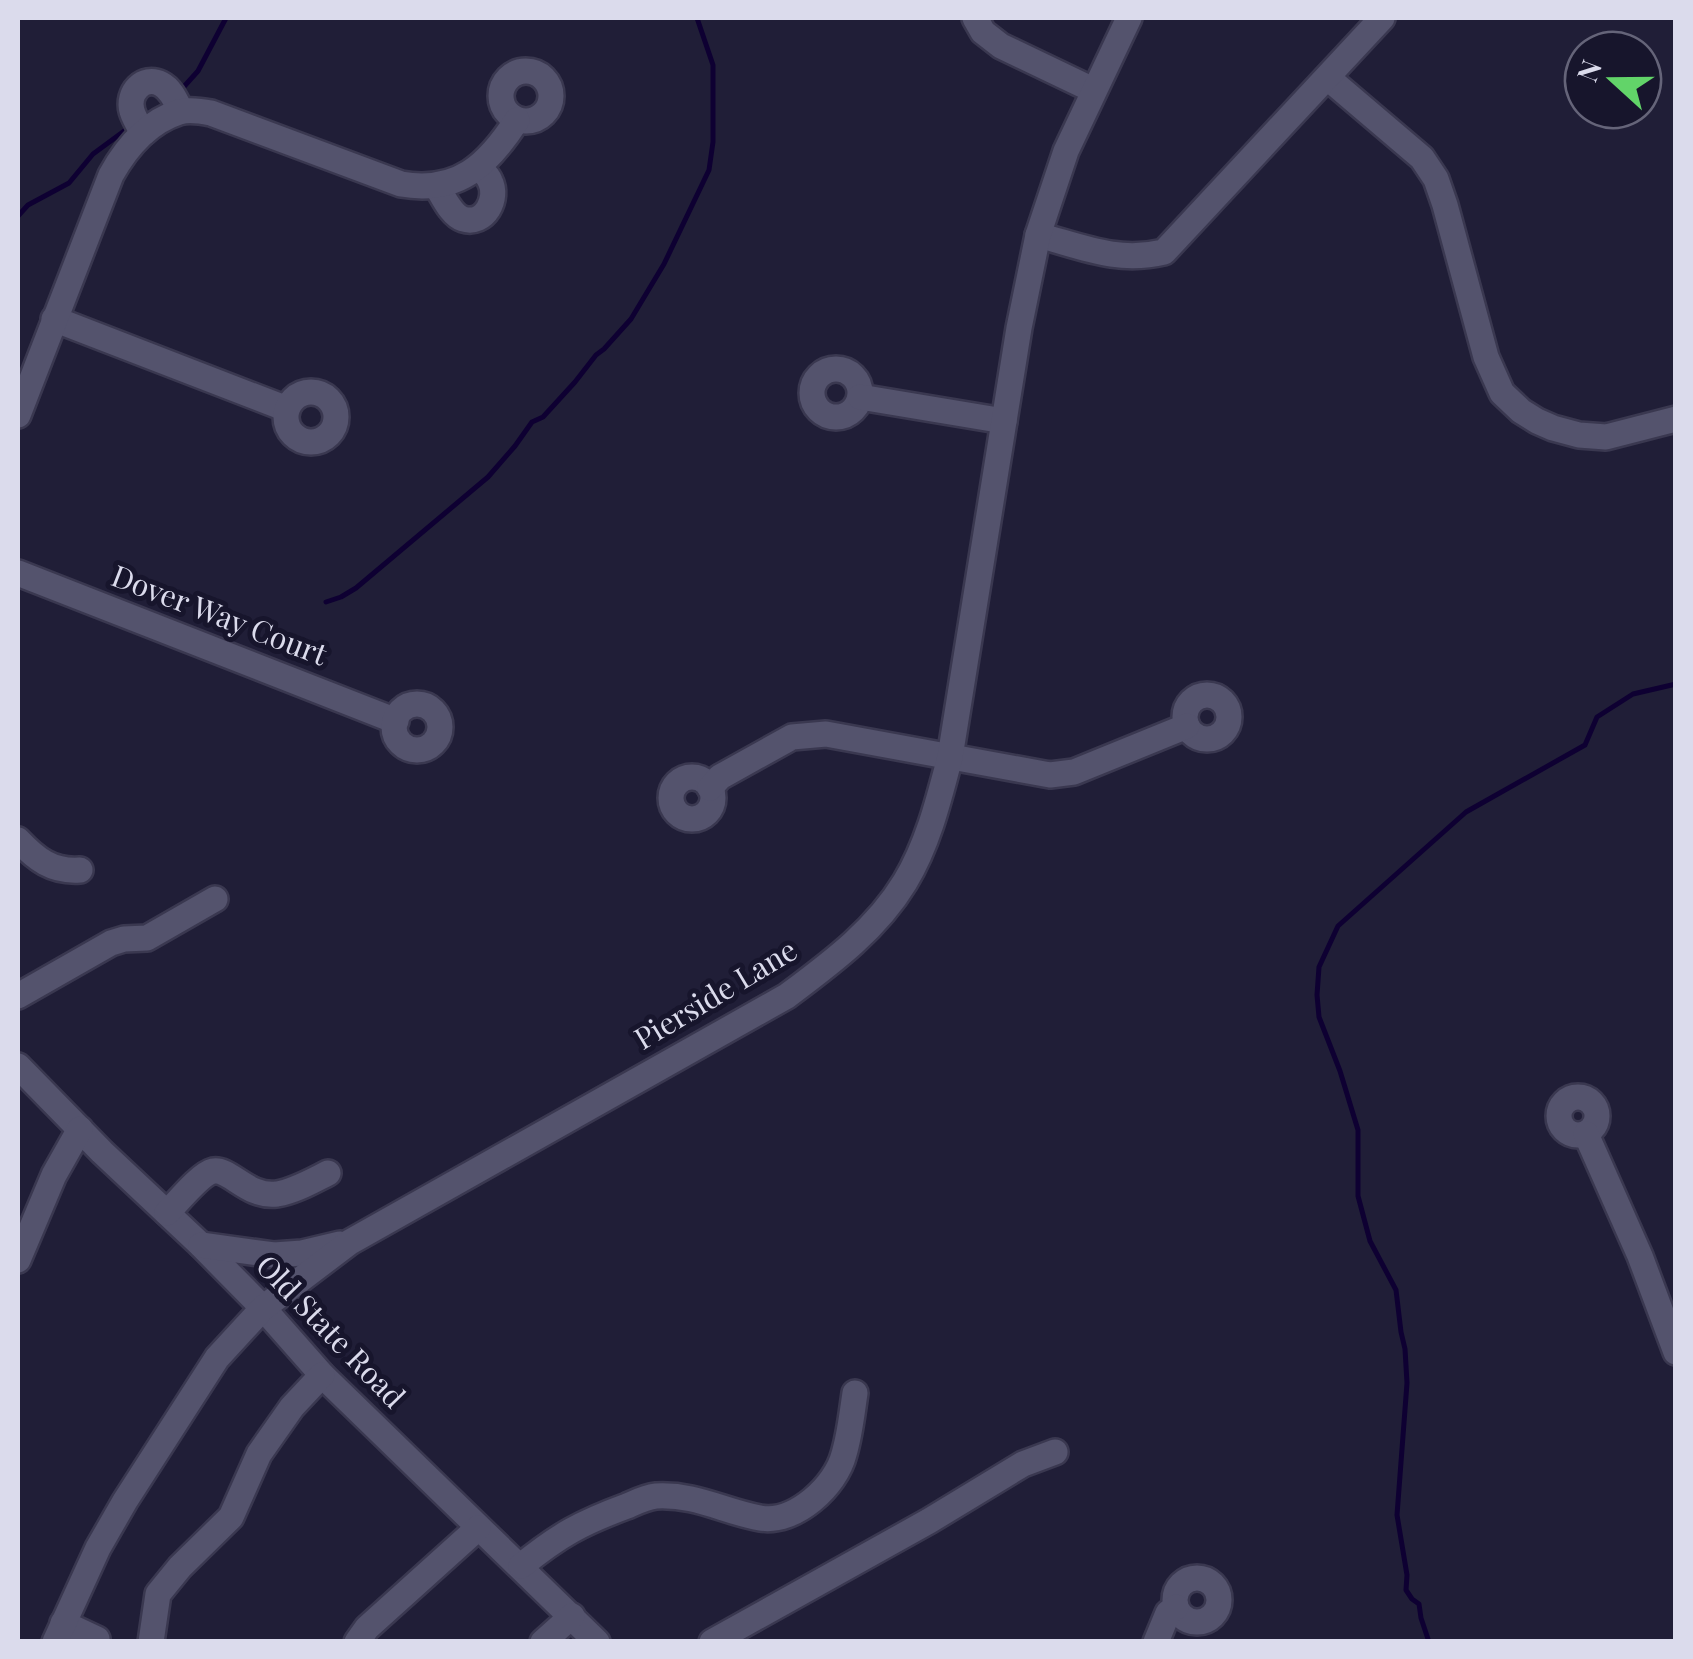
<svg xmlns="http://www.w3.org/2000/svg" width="1693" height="1659" viewBox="0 0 1693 1659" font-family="'Playfair Display',serif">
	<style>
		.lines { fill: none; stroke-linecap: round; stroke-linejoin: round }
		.stream { stroke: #0e0032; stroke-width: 5 }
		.minor-casing { stroke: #3a3850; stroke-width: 30 }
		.minor { stroke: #54536d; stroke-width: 25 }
		.labels { text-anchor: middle; stroke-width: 10; stroke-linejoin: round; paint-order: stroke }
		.street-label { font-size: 30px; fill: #dbdbec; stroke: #17152c }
	</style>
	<rect width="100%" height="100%" fill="#201e37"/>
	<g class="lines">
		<g class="stream">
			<path d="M180,91l18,-20 28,-53"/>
			<path d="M18,216l10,-11 41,-22 24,-29 38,-28"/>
			<path d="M326,602l15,-5 15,-9 132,-111 27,-31 17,-24 11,-5 32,-35 21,-27 8,-6 27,-30 33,-55 45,-94 4,-28v-77l-16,-47"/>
			<path d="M1429,1642l-8,-24 -2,-14 -7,-5 -6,-9 1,-15 -10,-60 10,-132 -2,-34 -4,-17 -5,-42 -26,-49 -12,-45v-66l-18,-59 -21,-54 -2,-22 2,-28 19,-41 128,-114 119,-67 12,-28 36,-23 43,-10"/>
		</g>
		<g class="minor-casing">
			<g id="minor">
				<path d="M975,18l8,14 18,14 92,44"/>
				<circle cx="526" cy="96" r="25"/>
				<path d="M1328,78l94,80 14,21 9,26 41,152 16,36 19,18 16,10 16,7 26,7 27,2 70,-18"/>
				<path d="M143,133c-4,-7 -9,-15 -11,-22 -5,-18 11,-36 29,-27 10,5 15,17 20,27"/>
				<path d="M437,187c6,9 14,28 26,32 22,7 36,-21 27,-38 -2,-6 -7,-9 -11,-13"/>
				<path d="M1038,235c45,12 79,28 126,17l218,-234"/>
				<path d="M54,319l233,90"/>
				<circle cx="836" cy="393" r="24"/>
				<circle cx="311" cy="417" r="25"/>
				<path d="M860,397l144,24"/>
				<path d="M18,415l93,-240c15,-27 37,-53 68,-63 10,-3 22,-1 32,1l190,71c57,10 87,-19 116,-64"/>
				<path d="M18,573l378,148"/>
				<circle cx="1207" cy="717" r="22"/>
				<circle cx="417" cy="727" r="23"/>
				<circle cx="692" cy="798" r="21"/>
				<path d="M710,788l10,-11 72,-40 34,-3 224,41 24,-3 113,-46"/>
				<path d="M18,840c18,19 34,32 62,30"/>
				<path d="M18,996l93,-53 13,-4 23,-1 68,-39"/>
				<path d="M18,1066l84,86 99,93 62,63 59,67 275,267"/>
				<circle cx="1578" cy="1116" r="19"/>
				<path d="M1586,1134l54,122 36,96"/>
				<path d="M167,1213c10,-10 33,-39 46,-42 17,-3 35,27 64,23 18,-3 35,-13 51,-21"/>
				<path d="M201,1245l73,10 28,-2 38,-9"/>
				<path d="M18,1260l36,-85 26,-46"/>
				<path d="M521,1566c38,-31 60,-43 106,-60 9,-4 19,-9 29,-10 41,-2 66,15 104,22 35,6 76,-32 84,-64 6,-20 8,-41 11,-61"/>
				<circle cx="1197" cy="1600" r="22"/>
				<path d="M63,1623l34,16"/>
				<path d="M55,1642l43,-94 27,-47 92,-143 46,-50 87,-66 437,-246c44,-33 89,-66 118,-114 23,-38 34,-83 45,-125l69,-429 19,-93 28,-84 63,-133"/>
				<path d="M151,1642l7,-48 22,-27 51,-50 28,-63 33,-47 30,-32"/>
				<path d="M357,1642l10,-14 111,-100"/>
				<path d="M543,1642l29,-26"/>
				<path d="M712,1642l217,-121 94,-57 32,-12"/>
				<path d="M1156,1642l12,-29 8,-6"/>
			</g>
		</g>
		<use href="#minor" class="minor"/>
	</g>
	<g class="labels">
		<g class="street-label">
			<text transform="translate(219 616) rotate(21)" y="10">Dover Way Court</text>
			<text transform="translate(716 995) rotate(-31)" y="10">Pierside Lane</text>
			<text transform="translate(330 1332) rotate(46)" y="10">Old State Road</text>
		</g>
	</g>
	<rect width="1693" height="1659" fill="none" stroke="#dbdbec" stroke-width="40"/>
	<g transform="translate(1613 80) rotate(291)"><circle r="48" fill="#17152c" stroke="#656479" stroke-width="2.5"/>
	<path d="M0-8L18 38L0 25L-18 38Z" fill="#62d469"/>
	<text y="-15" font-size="28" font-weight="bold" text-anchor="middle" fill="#dbdbec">N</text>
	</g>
</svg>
